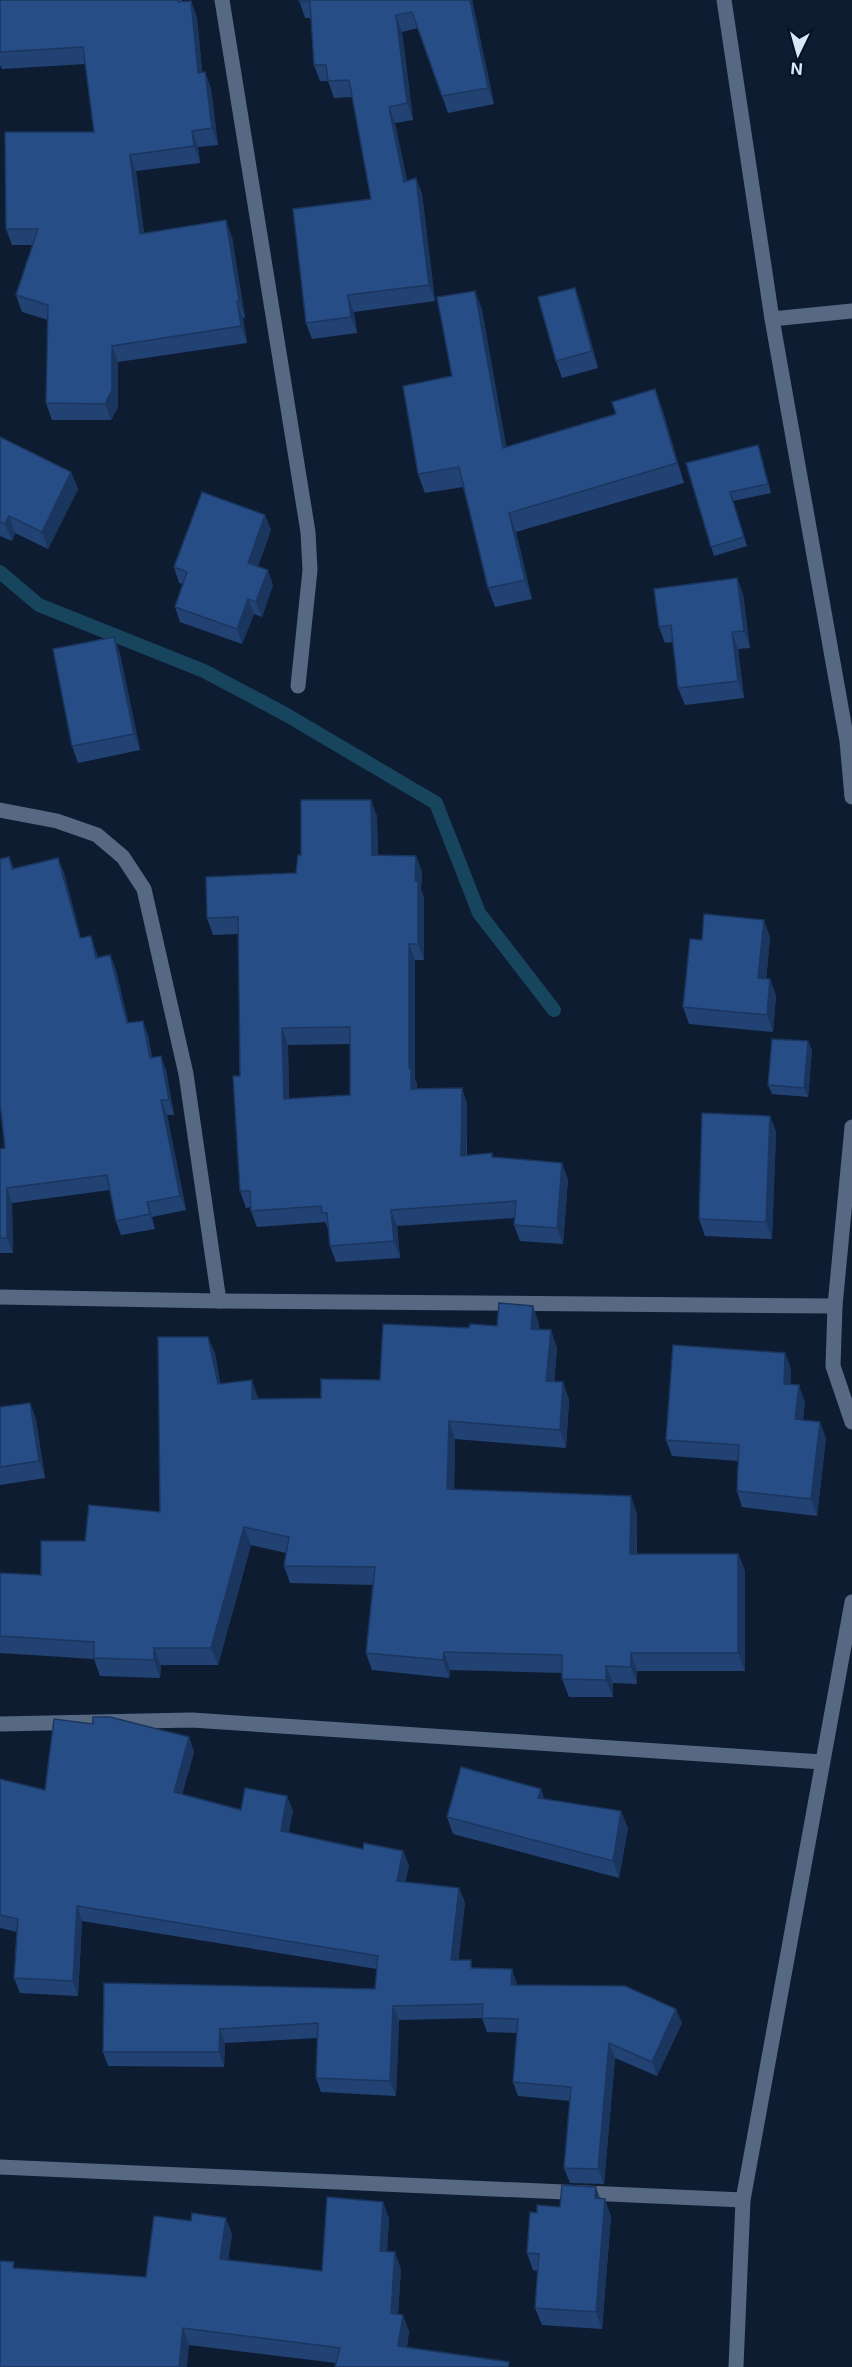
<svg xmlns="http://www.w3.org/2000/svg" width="852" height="2367" viewBox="0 0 852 2367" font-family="Inter,sans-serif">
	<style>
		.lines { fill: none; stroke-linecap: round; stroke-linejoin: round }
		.stream { stroke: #17455d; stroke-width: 14 }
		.minor { stroke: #566882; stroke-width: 15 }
		.wall { fill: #224274; fill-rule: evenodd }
		.shaded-wall { fill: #1b365e }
		.building { fill: #274d87; stroke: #1b365e; stroke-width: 1.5; fill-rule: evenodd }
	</style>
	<rect width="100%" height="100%" fill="#0e1c32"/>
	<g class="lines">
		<path class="stream" d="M0,572l39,33 165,66 81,43 151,89 43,110 75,97"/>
		<g class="minor">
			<path d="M222,0l86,532 2,38 -12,116"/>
			<path d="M724,0l48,319 75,422 5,56"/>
			<path d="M772,319l80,-8"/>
			<path d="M0,810l57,11 40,14 26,22 21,32 42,185 33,227"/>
			<path d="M852,1127l-17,179 -2,60 19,56"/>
			<path d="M0,1297l219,4 616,5"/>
			<path d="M0,1724l192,-4 630,42"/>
			<path d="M0,2167l743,33"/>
			<path d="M736,2367l7,-167 109,-598"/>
		</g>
	</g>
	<g class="wall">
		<path d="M0,0h182v2l9,-1 6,17 5,54h3l6,17 7,56 -20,2 2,16 -64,8 8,62 88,4 13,81h-2l4,25 -129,19v45l-7,13h-59l-6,-17 2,-83 -26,-8 -6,-17 17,-50h-21l-6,-16 88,-97 -9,-68 -83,5 -2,-4z"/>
		<path d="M299,0h173l22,104 -46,9 -30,-85 -16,4 11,88 -18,3 12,58 9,-3 6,16 13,107 -81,11 3,21 -45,6 -6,-16 65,-124 -19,-102 -18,1 -6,-17h-8l-6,-16 -3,-47h-6z"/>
		<path d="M575,288l6,17 17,63 -36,10 -6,-17z"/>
		<path d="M475,291l7,19 24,137 156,-39 22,75 -168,49 16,67 -37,8 -7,-19 -25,-101 -38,6 -7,-19 34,-98z"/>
		<path d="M0,437l71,35 7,17 -30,60 -33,-16 -3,8 -12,-5z"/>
		<path d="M761,454l10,39 -38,8 14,45 -33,10 -28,-93z"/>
		<path d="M265,515l6,15 -13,36 15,19 -11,32 -8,-3 -12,30 -62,-22 -5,-15 8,-23 -4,-1 -5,-16z"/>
		<path d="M737,578l6,17 7,53 -12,1 6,49 -59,7 -7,-17 -5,-46 -8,1 -6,-16z"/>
		<path d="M114,637l6,17 20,96 -62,13 -6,-17z"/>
		<path d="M377,816l1,39 38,1 6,16 -1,17 3,9v62h-9v119l2,5v5l45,-1 5,17v50l27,2 74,22 -5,65 -43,-3 -6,-16 1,-7 -118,8 3,32 -64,4 -6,-16 -1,-17h-1l-3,-7 -68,5 -6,-16v-4l-5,1 -6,-17v-115l-2,-142 -25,1 -6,-17 89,-45 5,-18zM350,1044v51l-61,4 -1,-54z"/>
		<path d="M9,857l5,12 44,-11 6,15 17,65 15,13 2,7 12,-3 6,15 12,53 20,12 4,22 14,13 8,45h-7l19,95 -34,7 3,12 -34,6 -5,-14 -6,-31 -98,13 1,50h-13v-104l5,-1z"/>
		<path d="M770,937l-4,42h4l6,17 -3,36 -84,-8 -6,-17z"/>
		<path d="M812,1050l-4,47 -36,-3 -4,-9z"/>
		<path d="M770,1116l6,16 -4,107 -67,-3 -6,-17z"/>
		<path d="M533,1306l6,18v5l18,19 -3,34h9l6,18 -3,48 -111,-9 -1,51 183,24v40h101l7,17v100h-108v13l-24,-1v14h-44l-7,-18v-6l-112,-3 -1,8 -77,-8 -6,-17 7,-68 -83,-2 -6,-17 2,-13 -35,-8 -33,120h-57l-1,13 -60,-2 -6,-17 -94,-6v-80l41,2 44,-34 75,-29 48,-175 7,17 5,30 38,13v2l63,-1 59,-18 89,-52 28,-2z"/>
		<path d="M785,1353l6,16 -1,15 15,18 -2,18 23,18 -9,78 -75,-9 -5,-16 1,-30 -66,-5 -6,-16z"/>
		<path d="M30,1403l6,17 9,58 -45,7v-78z"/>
		<path d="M189,1737l5,15 -12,42 59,16 46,-14 6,15 -5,22 75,16 40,2 6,15 -4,16 54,6 6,15 -7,57 16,8 43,17 165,38 -25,53 -42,-18 -11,126 -34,-1 -6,-15 6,-67 -52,-5 -5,-14 4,-49 -30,-1 -5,-14 -83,2 -3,76 -75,-4 -5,-14 2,-40 -93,5 -1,24 -116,-1 -5,-14 272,-63 2,-20 -295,-48 -4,75 -58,-3 -6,-15 3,-46 -17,-4v-149l45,11z"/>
		<path d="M544,1799l84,29 -9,50 -166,-44 -6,-17z"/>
		<path d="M600,2199l11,17 -9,113 -60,-4 -7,-17 3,-37 -5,-1 -6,-17 10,-40 23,-6z"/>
		<path d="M389,2218l-2,33 14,18 -3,45 11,17 -2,16 -71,16 -147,-18 -173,-77 130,9 86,-43 -4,26 94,11z"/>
	</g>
	<g class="shaded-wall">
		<path d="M470,0h2l22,104 -6,-16z"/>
		<path d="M191,1l6,17 7,72 -6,-17z"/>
		<path d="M396,15l6,17 11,88 -6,-17z"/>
		<path d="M205,72l6,17 7,56 -6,-17z"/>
		<path d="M389,107l6,16 15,75 -6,-16z"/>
		<path d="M192,131l6,16 2,16 -6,-17z"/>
		<path d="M130,155l6,16 10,79 -6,-16z"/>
		<path d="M416,178l6,16 13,107 -6,-16z"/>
		<path d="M226,220l6,17 13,81 -6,-17z"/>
		<path d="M575,288l6,17 17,63 -6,-17z"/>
		<path d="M475,291l7,19 28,157 -7,-19z"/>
		<path d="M348,295l6,17 3,21 -6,-16z"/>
		<path d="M237,301l6,17 4,25 -6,-17z"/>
		<path d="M112,346l6,16v45l-7,13 -6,-16z"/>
		<path d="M655,389l7,19 22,75 -7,-20z"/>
		<path d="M758,445l3,9 10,39 -3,-9z"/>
		<path d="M71,472l7,17 -30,60 -6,-17z"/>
		<path d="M509,513l7,19 16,67 -7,-19z"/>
		<path d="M265,515l6,15 -18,48 -5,-15z"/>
		<path d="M9,516l6,17 -3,8 -7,-17z"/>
		<path d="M268,570l5,15 -11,32 -6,-15z"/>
		<path d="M737,578l6,17 7,53 -6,-17z"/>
		<path d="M248,599l6,15 -12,30 -5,-15z"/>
		<path d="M732,632l6,17 6,49 -6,-17z"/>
		<path d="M114,637l6,17 20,96 -6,-16z"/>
		<path d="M371,800l6,16 1,56 -6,-17z"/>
		<path d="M416,856l6,16 -1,17 3,9v62l-6,-16 -3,-63z"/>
		<path d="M58,858l6,15 21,80 -5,-15z"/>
		<path d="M764,920l6,17 -5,58 -7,-17z"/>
		<path d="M91,936l5,15 5,22 -5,-15z"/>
		<path d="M409,944l6,16v119l2,5v21l-6,-16 -2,-21z"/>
		<path d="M110,955l6,15 16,68 -5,-15z"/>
		<path d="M770,979l6,17 -3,36 -6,-17z"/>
		<path d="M143,1021l5,14 7,37 -5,-14z"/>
		<path d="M282,1028l6,17 1,71 -5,-17z"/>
		<path d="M808,1041l4,9 -4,47 -4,-9z"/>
		<path d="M161,1056l5,14 8,45 -5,-15z"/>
		<path d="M462,1088l5,17 -1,67 -5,-16z"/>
		<path d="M161,1100l6,15 19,95 -6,-14z"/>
		<path d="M770,1116l6,16 -4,107 -6,-17z"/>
		<path d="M562,1163l6,16 -5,65 -6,-16z"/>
		<path d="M7,1188l5,15 1,50 -6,-15z"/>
		<path d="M147,1202l5,15 3,12 -5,-15z"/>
		<path d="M391,1210l6,16 3,32 -6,-17z"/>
		<path d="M533,1306l6,18 -2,22 -6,-17z"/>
		<path d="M551,1330l6,18 -4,50 -7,-17z"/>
		<path d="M208,1337l7,17 9,48 -6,-18z"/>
		<path d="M785,1353l6,16 -1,31 -6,-16z"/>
		<path d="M252,1380l6,17v20l-6,-18z"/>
		<path d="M563,1382l6,18 -3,48 -6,-18z"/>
		<path d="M799,1385l6,17 -4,33 -6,-16z"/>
		<path d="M30,1403l6,17 9,58 -6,-17z"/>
		<path d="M449,1421l6,18 -1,68 -7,-18z"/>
		<path d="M820,1422l6,16 -9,78 -6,-17z"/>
		<path d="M631,1496l6,18 -1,57 -6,-17z"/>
		<path d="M244,1527l7,18 -33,120 -7,-17z"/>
		<path d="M738,1554l7,17v100l-7,-18z"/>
		<path d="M154,1648l7,17 -1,13 -6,-18z"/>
		<path d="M444,1652l6,18 -1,8 -6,-18z"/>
		<path d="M631,1653l6,18v13l-6,-17z"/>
		<path d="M606,1666l7,17v14l-7,-17z"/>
		<path d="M189,1737l5,15 -15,54 -5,-14z"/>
		<path d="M541,1789l6,17 -9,-8z"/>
		<path d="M287,1796l6,15 -7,35 -5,-15z"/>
		<path d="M621,1811l7,17 -9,50 -6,-17z"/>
		<path d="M403,1851l6,15 -7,29 -5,-14z"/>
		<path d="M459,1888l6,15 -8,72 -6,-15z"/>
		<path d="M77,1906l5,15 -4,75 -5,-15z"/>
		<path d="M512,1969l5,15v15l-6,-14z"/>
		<path d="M393,2006l6,14 -3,76 -6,-15z"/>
		<path d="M676,2009l6,14 -25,53 -5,-14z"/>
		<path d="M220,2029l5,14 -1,24 -5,-15z"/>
		<path d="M609,2043l6,15 -11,126 -6,-15z"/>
		<path d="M596,2187l6,17 -7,-6z"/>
		<path d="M605,2199l6,17 -9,113 -6,-17z"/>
		<path d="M383,2202l6,16 -3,50 -6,-17z"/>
		<path d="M226,2218l6,16 -6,42 -6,-17z"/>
		<path d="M395,2252l6,17 -4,61 -6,-17z"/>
		<path d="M403,2315l6,16 -4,31 -7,-16z"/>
		<path d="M183,2328l6,17 -2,22h-8z"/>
	</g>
	<g class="building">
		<path d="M0,0h178v2l13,-1 7,72 7,-1 7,56 -20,3 2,15 -64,9 10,79 86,-14 13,81h-2l4,25 -129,20v44l-7,14 -59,-1 2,-98 -32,-10 22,-66h-32l-1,-97h89l-11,-85 -83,5z"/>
		<path d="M299,0h171l18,88 -46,8 -30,-84 -16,3 11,88 -18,4 15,75 12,-4 13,107 -81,10 3,22 -45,6 -13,-114 78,-10 -22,-119 -21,1 -2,-16h-12l-4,-63h-11z"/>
		<path d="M575,288l17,63 -36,10 -18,-64z"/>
		<path d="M475,291l28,157 113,-34 -4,-12 43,-13 22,74 -168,50 16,67 -37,8 -29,-121 -41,7 -15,-88 49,-10 -15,-79z"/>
		<path d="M0,437l71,35 -29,60 -33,-16 -4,8 -5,-2z"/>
		<path d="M758,445l10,39 -38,8 14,45 -33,10 -25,-84z"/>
		<path d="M202,492l63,23 -17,48 20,7 -12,32 -8,-3 -11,30 -62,-22 12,-35 -13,-5z"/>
		<path d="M737,578l7,53 -12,1 6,49 -60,7 -7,-63 -12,2 -5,-38z"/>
		<path d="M114,637l20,97 -62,12 -19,-97z"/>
		<path d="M301,800h70l1,55 44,1 -1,25h3v63h-9v124h2v21l51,-1 -1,68 31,-3v4l70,6 -5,65 -43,-3 2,-24 -125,9 3,31 -64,5 -3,-33h-5l-1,-7 -70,5 -1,-20h-10l-7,-115h7l-2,-159 -31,1 -1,-41 90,-4 2,-18h3zM350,1027v68l-66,4 -2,-71z"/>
		<path d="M9,857l3,12 46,-11 22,80 11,-2 5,22 14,-3 17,68 16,-2 7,37 11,-2 8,44h-8l19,96 -33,6 3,12 -34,7 -9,-46 -100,13v50h-7v-89l5,-1 -5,-45v-244z"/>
		<path d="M704,914l60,6 -6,58 12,1 -3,36 -84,-8 7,-68 12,1z"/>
		<path d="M772,1039l36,2 -4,47 -36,-3z"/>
		<path d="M702,1113l68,3 -4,106 -67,-3z"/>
		<path d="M499,1303l34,3 -2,23 20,1 -5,51 17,1 -3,48 -111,-9 -2,68 184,7 -1,58h108v99h-107v14l-25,-1v14l-44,-1v-24l-118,-3 -1,8 -77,-7 9,-86 -91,-1 5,-29 -45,-10 -33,121h-57v12l-60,-2v-16l-94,-6v-63l41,2v-34h44l4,-36 71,7 -2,-175h50l10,47 34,-4v19l69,-1v-19l59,1 3,-56 86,4 1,-4 27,2z"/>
		<path d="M673,1345l112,8 -1,31 15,1 -4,34 25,3 -9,77 -74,-8 2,-46 -73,-5z"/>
		<path d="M30,1403l9,58 -39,6v-60z"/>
		<path d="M93,1717h17l79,20 -15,55 67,18 4,-22 42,8 -6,35 82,18 1,-6 39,8 -6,30 62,7 -8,72h20v8l41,1 -1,16 114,1 51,23 -24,53 -43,-19 -11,126 -34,-1 7,-81 -58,-5 5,-63 -36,-1 1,-14 -90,2 -3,75 -74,-3 2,-55 -98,6 -1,23h-116l1,-69 271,6 3,-33 -301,-50 -4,75 -59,-3 4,-59 -18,-4v-136l45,11 9,-71 39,5z"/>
		<path d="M461,1767l80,22 -3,9 83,13 -8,50 -166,-44z"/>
		<path d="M562,2185l34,2 -1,11 10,1 -9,113 -61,-4 4,-54 -12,-1 3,-41 7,1v-8l23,2z"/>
		<path d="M327,2197l56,5 -3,49 15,1 -4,61 12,2 -5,31 111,16 -1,5h-173l5,-19 -157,-20 -4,39h-179v-106l14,1 -1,6 133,9 8,-61 37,5 1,-8 34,5 -6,41 102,12z"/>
	</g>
	<g transform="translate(798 54) rotate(185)" stroke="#051328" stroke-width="4.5" paint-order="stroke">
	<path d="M0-4.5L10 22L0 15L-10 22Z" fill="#dce7f6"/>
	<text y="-9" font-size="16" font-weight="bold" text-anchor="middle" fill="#dce7f6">N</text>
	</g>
</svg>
